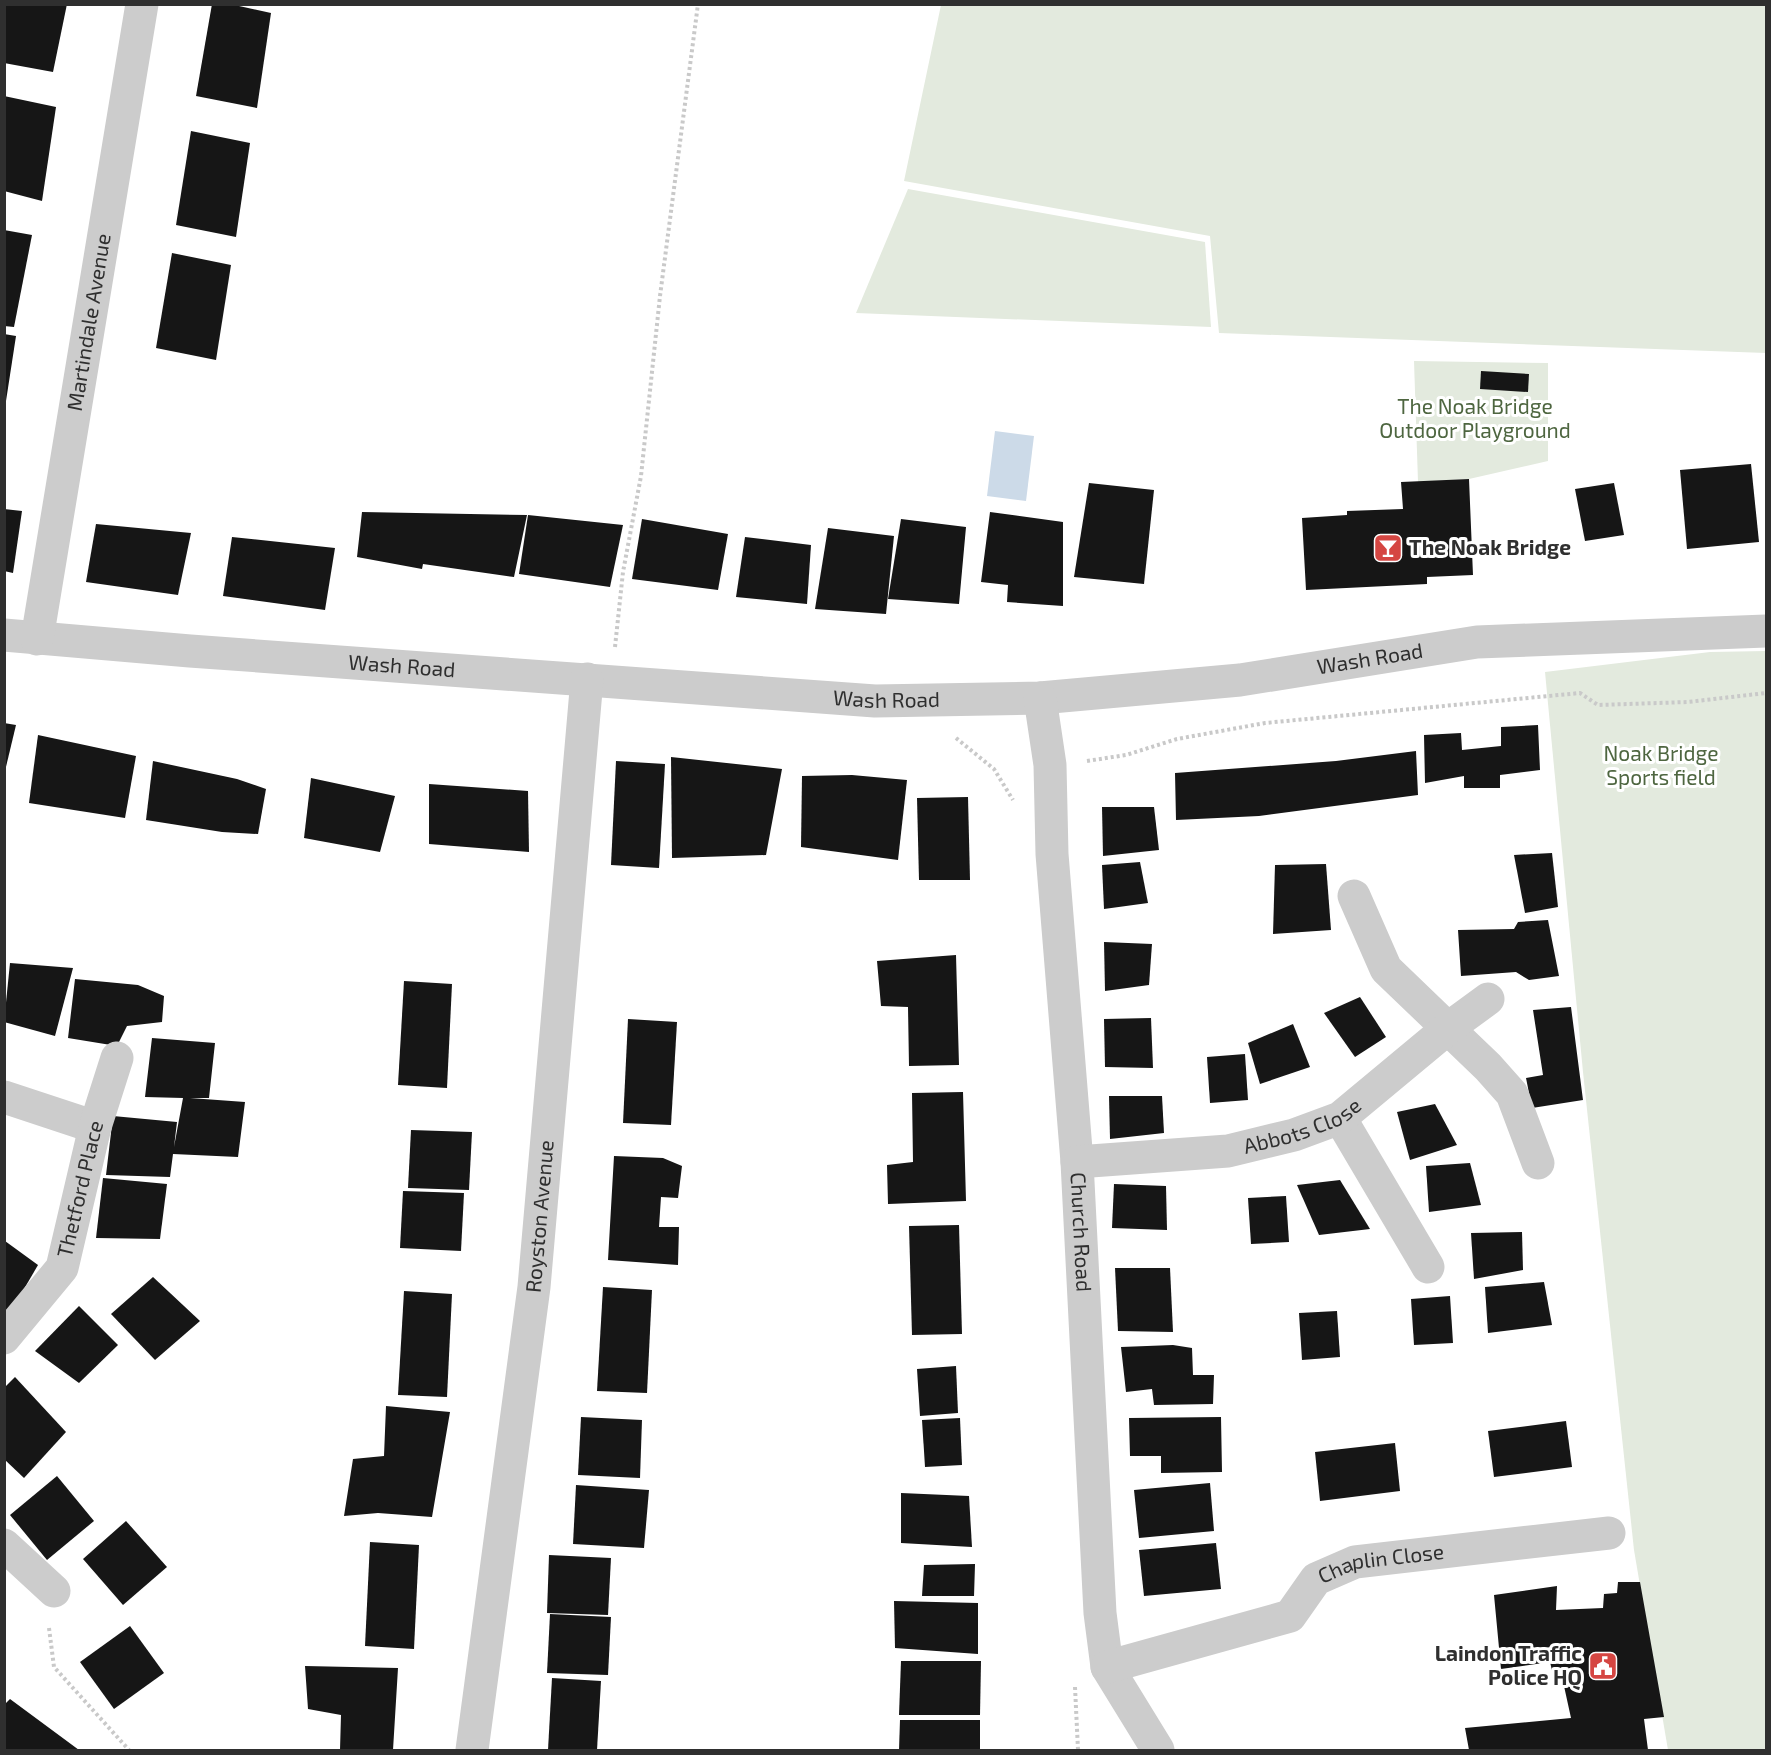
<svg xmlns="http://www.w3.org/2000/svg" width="1771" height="1755" viewBox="0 0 1771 1755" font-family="'Exo 2',sans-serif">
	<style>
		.green { fill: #e3eade }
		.water { fill: #ccdae8 }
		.building { fill: #161616 }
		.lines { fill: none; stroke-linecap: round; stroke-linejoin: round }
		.path { stroke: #c9c9c9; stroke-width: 4; stroke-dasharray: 3 3; stroke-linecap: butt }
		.minor { stroke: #ccc; stroke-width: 33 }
		.labels { text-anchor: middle; stroke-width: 6; stroke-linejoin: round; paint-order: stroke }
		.street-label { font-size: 21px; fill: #2f2f2f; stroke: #fff }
		.park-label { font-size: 21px; fill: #4e6640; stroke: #fff }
		.poi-label { font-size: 21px; font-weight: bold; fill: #2f2f2f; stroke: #fff; text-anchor: start }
	</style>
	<rect width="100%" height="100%" fill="#fff"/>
	<g class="green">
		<path d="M941,5h825v348l-547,-20 -9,-97 -306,-55z"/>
		<path d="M908,189l297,53 6,85 -355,-14z"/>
		<path d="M1414,361l134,2v98l-79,18 -51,3z"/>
		<path d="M1766,651v1099h-98l-34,-200 -51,-478 -38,-400 165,-20z"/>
	</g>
	<path class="water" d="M995,431l39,5 -8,65 -39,-5z"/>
	<g class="building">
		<path d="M4,4h63l-14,68 -49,-9z"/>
		<path d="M212,4h18l41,9 -14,95 -61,-12z"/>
		<path d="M4,96l52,11 -14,94 -38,-10z"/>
		<path d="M191,131l59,12 -14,94 -60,-12z"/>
		<path d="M4,230l28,5 -18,92 -10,-1z"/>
		<path d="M172,253l59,12 -15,95 -60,-12z"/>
		<path d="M4,334l12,2 -10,65h-2z"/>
		<path d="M1481,371l48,3 -1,18 -48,-3z"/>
		<path d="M1751,464l8,78 -72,7 -7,-79z"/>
		<path d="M1469,479l4,96 -46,2v7l-121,6 -4,-72 45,-3v-4l56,-2 -2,-27z"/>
		<path d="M1089,483l65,7 -10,94 -70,-7z"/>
		<path d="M1614,483l10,52 -39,6 -10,-52z"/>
		<path d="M4,509l18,2 -9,62 -9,-2z"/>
		<path d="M362,512l165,3 -13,62 -91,-13 -1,5 -65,-12z"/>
		<path d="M990,512l73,10v84l-56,-4 1,-17 -27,-3z"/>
		<path d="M528,515l95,10 -13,62 -91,-13z"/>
		<path d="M642,519l86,15 -10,56 -86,-11z"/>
		<path d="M901,519l65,8 -7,77 -71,-5z"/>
		<path d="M96,524l95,9 -13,62 -92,-13z"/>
		<path d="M828,528l66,8 -8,78 -71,-5z"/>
		<path d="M232,537l103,11 -10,62 -102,-14z"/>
		<path d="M745,537l66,8 -4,59 -71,-7z"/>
		<path d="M4,723l12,2 -11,46 -1,-1z"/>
		<path d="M1538,725l2,45 -40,5v13h-36v-12l-39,7 -1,-48 37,-2 1,17 39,-4v-19z"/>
		<path d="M38,735l98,21 -11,62 -96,-15z"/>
		<path d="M1416,751l2,44 -159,21 -83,4 -1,-47 161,-12z"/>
		<path d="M671,757l111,12 -16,86 -94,3z"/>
		<path d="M153,761l84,18 29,10 -8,45 -36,-2 -76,-12z"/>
		<path d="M616,761l49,3 -6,104 -48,-3z"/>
		<path d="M852,775l55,5 -9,80 -97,-13 1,-71z"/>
		<path d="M311,778l84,18 -15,56 -76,-14z"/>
		<path d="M429,784l99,7 1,61 -100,-8z"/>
		<path d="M968,797l2,83h-51l-2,-82z"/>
		<path d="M1102,807h52l5,43 -56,6z"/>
		<path d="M1552,853l6,54 -33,6 -11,-58z"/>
		<path d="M1140,862l8,41 -44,6 -2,-44z"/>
		<path d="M1326,864l5,66 -58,4 2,-69z"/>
		<path d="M1548,920l11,56 -30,4 -13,-8 -55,4 -3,-46 56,-1 4,-7z"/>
		<path d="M1104,942l48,2 -3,41 -44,6z"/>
		<path d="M956,955l3,110 -50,1 -1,-59 -27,-1 -4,-45z"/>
		<path d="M10,963l63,5 -18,68 -51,-14z"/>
		<path d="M75,979l63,6 26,11 -2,26 -35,4 -10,20 -49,-8z"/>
		<path d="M404,981l48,3 -5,104 -49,-3z"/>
		<path d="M1360,997l26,40 -31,20 -31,-44z"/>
		<path d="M1571,1007l12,93 -51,8 -6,-30 17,-3 -10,-65z"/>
		<path d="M1151,1018l2,50 -48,-1 -1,-48z"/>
		<path d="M628,1019l49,3 -6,103 -48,-2z"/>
		<path d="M1293,1024l17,43 -50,17 -12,-41z"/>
		<path d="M152,1038l63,5 -6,55h-19l55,4 -7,55 -65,-3 -3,23 -64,-2 7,-59 64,6 -3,25 9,-49 -38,-1z"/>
		<path d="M1245,1054l3,46 -38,3 -3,-46z"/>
		<path d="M963,1092l3,109 -78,3 -1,-39 26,-3 -1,-69z"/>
		<path d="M1109,1096h53l2,37 -54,6z"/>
		<path d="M1435,1104l22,41 -47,15 -13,-48z"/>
		<path d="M411,1130l61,2 -3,58 -61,-2z"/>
		<path d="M614,1156l49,2 19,8 -4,32 -17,-1 -2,30h20l-1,38 -70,-5z"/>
		<path d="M1470,1163l11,42 -52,7 -3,-46z"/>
		<path d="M103,1178l64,6 -7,55 -64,-1z"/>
		<path d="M1340,1180l30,49 -51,6 -22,-50z"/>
		<path d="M1114,1184l52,2 1,44 -55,-2z"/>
		<path d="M403,1191l61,2 -3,58 -61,-3z"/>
		<path d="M1286,1196l3,46 -38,2 -3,-46z"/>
		<path d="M959,1225l3,109 -50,1 -3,-109z"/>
		<path d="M1522,1232l1,38 -49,9 -3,-46z"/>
		<path d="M5,1241l33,24 -32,55 -1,-1z"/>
		<path d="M1115,1268h55l3,64 -55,-1z"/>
		<path d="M153,1277l47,44 -45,39 -44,-46z"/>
		<path d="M1544,1282l8,43 -64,8 -3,-46z"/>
		<path d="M603,1287l49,3 -5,103 -50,-2z"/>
		<path d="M404,1291l48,3 -5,103 -49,-2z"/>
		<path d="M1450,1296l3,47 -39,2 -3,-46z"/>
		<path d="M79,1306l39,39 -39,38 -44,-32z"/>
		<path d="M1337,1311l3,46 -38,3 -3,-47z"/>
		<path d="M1173,1345l19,3 1,27h21l-1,29 -59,1 -2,-16 -26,3 -5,-45z"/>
		<path d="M956,1366l2,47 -38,3 -3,-47z"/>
		<path d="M15,1377l51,55 -42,46 -20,-19v-71z"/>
		<path d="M386,1406l64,6 -18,105 -54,-4 -34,3 9,-57 31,-3z"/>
		<path d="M581,1417l61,3 -2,58 -62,-3z"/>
		<path d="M1221,1417l1,55 -61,1v-17h-31l-1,-38z"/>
		<path d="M960,1418l2,47 -37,2 -3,-47z"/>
		<path d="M1566,1421l6,46 -78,10 -6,-46z"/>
		<path d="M1395,1443l5,48 -80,10 -5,-49z"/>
		<path d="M57,1476l37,45 -47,39 -37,-45z"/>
		<path d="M1210,1483l4,48 -75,7 -5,-48z"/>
		<path d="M576,1485l73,5 -5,58 -71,-4z"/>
		<path d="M901,1493l68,3 3,51 -71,-4z"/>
		<path d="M126,1521l41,46 -44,38 -40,-46z"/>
		<path d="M370,1542l49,3 -5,104 -49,-3z"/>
		<path d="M1216,1543l5,46 -77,7 -5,-46z"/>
		<path d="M549,1555l62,3 -3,57 -61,-2z"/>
		<path d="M975,1564l-1,32h-52l2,-31z"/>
		<path d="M1618,1582h22l24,135 -20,2 4,31h-179l-4,-22 106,-10 -7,-32 -9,-3 -5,-21 -49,7 -7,-74 63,-9 -1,24 47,-2 1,-14 13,-1z"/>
		<path d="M894,1601l84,2v51l-83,-6z"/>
		<path d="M550,1614l61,3 -3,58 -61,-2z"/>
		<path d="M130,1626l34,47 -50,36 -34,-47z"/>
		<path d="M901,1661h80l-1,54h-81z"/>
		<path d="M305,1666l93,2 -5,82h-53l1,-35 -33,-6z"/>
		<path d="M552,1678l49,3 -4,69h-49z"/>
		<path d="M10,1699l69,51h-75v-45z"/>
		<path d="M900,1720h80v30h-81z"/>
	</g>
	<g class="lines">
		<g class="path">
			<path d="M615,647l8,-75 18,-96 19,-180 38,-292"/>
			<path d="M956,738l38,31 19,31"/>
			<path d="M1087,761l39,-6 51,-16 88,-16 315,-30 18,12 90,-3 78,-9"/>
			<path d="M49,1628l5,39 75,83"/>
			<path d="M1075,1687l3,63"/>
		</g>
		<g class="minor">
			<path id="s1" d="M4,635l186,16 685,50 165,-3 200,-18 237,-38 289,-11"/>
			<path id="s2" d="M37,639l105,-635"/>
			<path id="s3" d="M1040,698l10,67 2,89 25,308 23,451 7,54 51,83"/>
			<path d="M1354,896l32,73 102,98 24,27 26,69"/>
			<path d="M4,1097l91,30"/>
			<path d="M1340,1118l88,149"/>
			<path id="s4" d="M1077,1162l151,-11 66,-16 46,-17 107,-89 41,-30"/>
			<path id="s5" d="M4,1338l58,-70 33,-141 22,-69"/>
			<path d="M4,1545l50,46"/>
			<path id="s6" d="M1107,1667l183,-51 26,-37 39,-17 254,-29"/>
			<path id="s7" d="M472,1750l62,-463 53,-608"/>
		</g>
	</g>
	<defs>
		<g id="bar-square" transform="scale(1.5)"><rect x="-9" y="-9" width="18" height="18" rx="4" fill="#d54642" stroke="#fff"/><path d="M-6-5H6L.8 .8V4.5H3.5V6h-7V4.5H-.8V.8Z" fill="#fff"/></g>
		<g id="civic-square" transform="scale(1.5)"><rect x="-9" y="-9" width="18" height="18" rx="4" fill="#d54642" stroke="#fff"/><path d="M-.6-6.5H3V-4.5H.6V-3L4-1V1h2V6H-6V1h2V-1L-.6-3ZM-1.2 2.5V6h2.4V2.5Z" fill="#fff"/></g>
	</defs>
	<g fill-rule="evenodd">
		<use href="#bar-square" x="1388" y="548"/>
		<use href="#civic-square" x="1603" y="1666"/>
	</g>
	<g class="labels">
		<g class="street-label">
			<text dy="7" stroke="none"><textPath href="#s2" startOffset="321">Martindale Avenue</textPath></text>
			<text dy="7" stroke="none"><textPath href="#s1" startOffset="1371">Wash Road</textPath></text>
			<text dy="7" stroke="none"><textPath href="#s1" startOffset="399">Wash Road</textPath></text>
			<text dy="7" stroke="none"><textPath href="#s1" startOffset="885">Wash Road</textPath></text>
			<text dy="7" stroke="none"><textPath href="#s4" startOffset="230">Abbots Close</textPath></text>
			<text dy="7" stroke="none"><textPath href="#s5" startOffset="172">Thetford Place</textPath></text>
			<text dy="7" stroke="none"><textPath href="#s7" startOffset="538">Royston Avenue</textPath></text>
			<text dy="7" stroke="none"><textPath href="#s3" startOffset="536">Church Road</textPath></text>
			<text dy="7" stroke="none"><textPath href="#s6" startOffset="303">Chaplin Close</textPath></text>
		</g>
		<g class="park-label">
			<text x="1475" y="414">The Noak Bridge<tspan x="1475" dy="24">Outdoor Playground</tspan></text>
			<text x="1661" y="761">Noak Bridge<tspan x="1661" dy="24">Sports field</tspan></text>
		</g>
		<g class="poi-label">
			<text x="1409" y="555">The Noak Bridge</text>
			<text x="1582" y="1661" text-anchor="end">Laindon Traffic<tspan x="1582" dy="24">Police HQ</tspan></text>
		</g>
	</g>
	<rect width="1771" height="1755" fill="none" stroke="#2f2f2f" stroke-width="12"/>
</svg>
